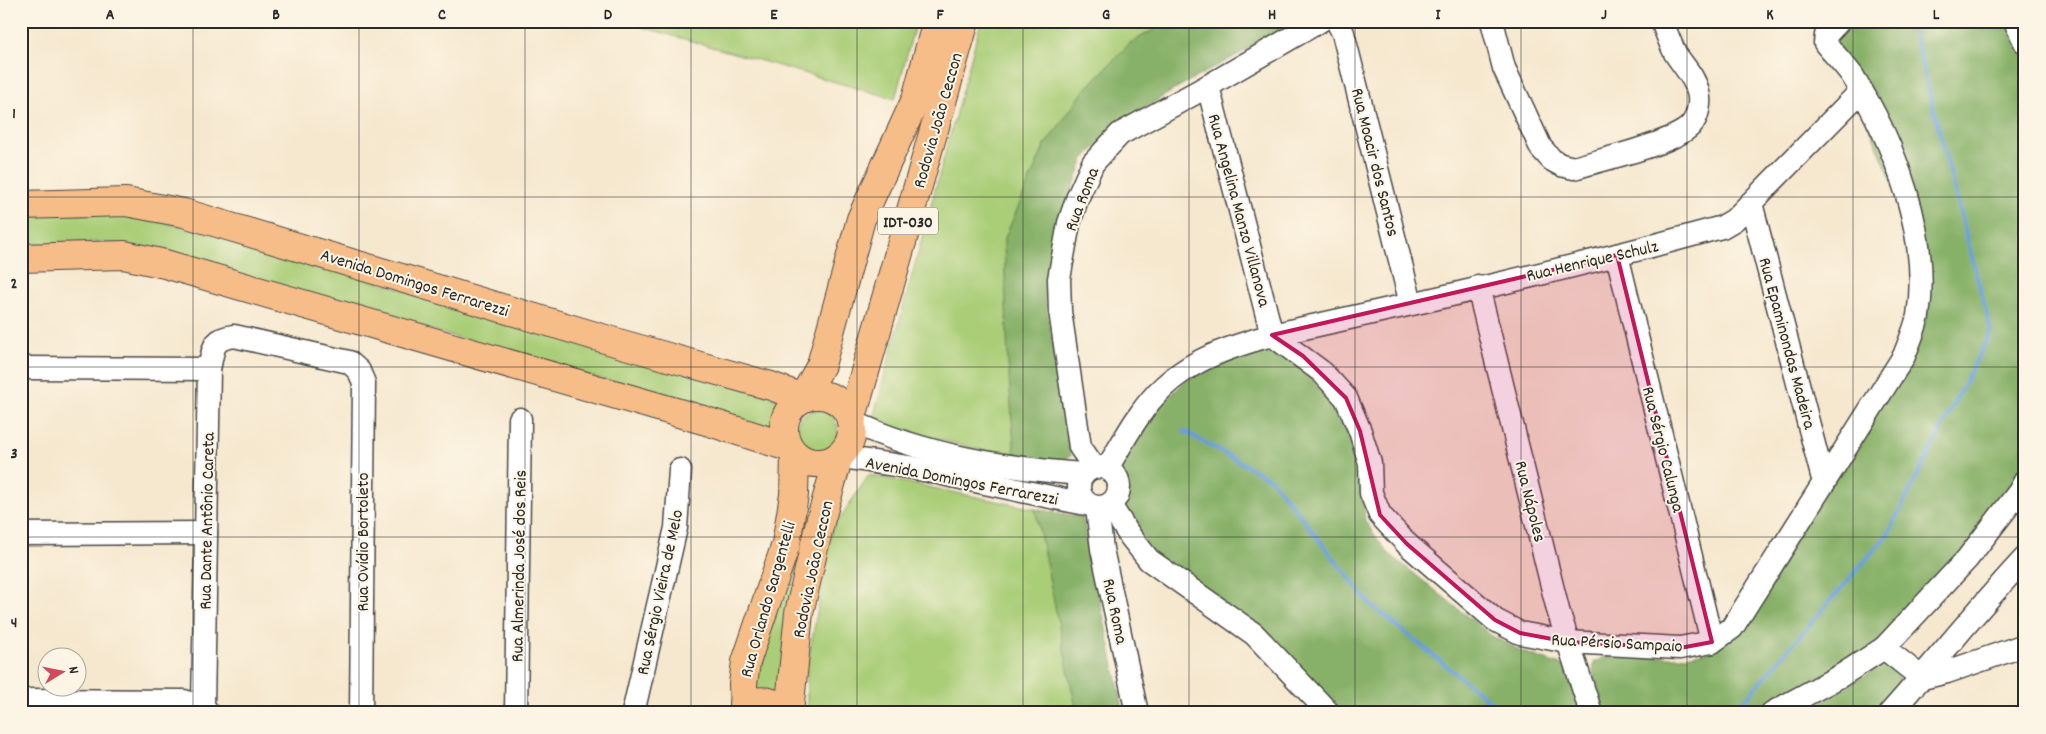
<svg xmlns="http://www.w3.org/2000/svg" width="2046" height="734" viewBox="0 0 2046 734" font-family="Dekko,sans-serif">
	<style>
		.green { fill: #aace78; stroke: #6a7c52 }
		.forest { fill: #87b168; stroke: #596e4a }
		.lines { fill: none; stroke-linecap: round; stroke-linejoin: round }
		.stream { stroke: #699fd6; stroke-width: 4.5 }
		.minor-casing { stroke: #494744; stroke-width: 25 }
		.major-casing { stroke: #494744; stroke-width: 30 }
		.minor { stroke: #fff; stroke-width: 22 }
		.major { stroke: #f7bd88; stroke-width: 28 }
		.marked { fill: #c2185b; fill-opacity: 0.2; stroke: #c2185b; stroke-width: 4; stroke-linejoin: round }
		.grid { fill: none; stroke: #2b2b2b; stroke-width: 1; stroke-opacity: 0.55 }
		.labels { text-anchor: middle; stroke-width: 4; stroke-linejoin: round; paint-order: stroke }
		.shield { fill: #fcf5e5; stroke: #6a6863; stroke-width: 1 }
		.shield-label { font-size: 16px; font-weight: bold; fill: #2b2b2b }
		.street-label { font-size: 18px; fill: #2b2b2b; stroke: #fcf5e5 }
		.neatline { fill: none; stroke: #2b2b2b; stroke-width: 2 }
		.grid-label { font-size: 16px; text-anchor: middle; font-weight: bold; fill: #2b2b2b }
	</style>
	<rect width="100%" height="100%" fill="#fcf5e5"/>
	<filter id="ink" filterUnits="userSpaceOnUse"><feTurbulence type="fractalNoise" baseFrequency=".02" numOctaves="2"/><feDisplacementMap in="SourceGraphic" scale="10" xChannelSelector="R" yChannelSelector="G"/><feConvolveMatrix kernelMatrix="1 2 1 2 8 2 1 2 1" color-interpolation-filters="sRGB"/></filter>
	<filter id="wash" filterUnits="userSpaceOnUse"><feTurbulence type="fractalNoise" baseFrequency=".0096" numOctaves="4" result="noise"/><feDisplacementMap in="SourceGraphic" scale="20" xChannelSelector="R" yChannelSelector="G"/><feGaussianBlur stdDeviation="1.12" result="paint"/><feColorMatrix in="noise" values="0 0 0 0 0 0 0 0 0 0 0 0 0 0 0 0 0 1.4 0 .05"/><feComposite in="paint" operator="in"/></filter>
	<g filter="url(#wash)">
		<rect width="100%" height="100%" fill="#f6e8cf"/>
		<g class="green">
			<path d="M621,21h295l-21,78z"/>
			<path d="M981,21h188l-40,23 -45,47 -40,56 -40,93 4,120 7,99 -143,-37z"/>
			<path d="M122,213l73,16 588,171 -10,28 -632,-181 -44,-5 -76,3v-30z"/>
			<circle cx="817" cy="431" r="21"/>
			<path d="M869,475l166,34 42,204h-270v-46l25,-137z"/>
			<path d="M808,512l-24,130v57l-38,-5 56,-181z"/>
		</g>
		<g class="forest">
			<path d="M1169,21h131l-120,65 -65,41 -31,32 -31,81 -8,58 26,158 -16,8 -40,-5 -7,-96 -4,-123 41,-95 39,-54 45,-47z"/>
			<path d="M1847,21h159l19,39v404l-13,24 -51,66 -82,88 -40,26 -84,45h-150l-12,-40 1,-11 11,-5h76l34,-7 197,-290 18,-87 -97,-234z"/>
			<path d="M1263,350l16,3 24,15 30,38 19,28 9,30 4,57 21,30 106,85 31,16 43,15 18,46h-241l-190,-159 -32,-50 -2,-26 9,-27 18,-31 39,-39 50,-25z"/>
			<path d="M1035,509l47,8 42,196h-47z"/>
			<path d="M1882,665l8,1 8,10 3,12 -22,25h-75z"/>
		</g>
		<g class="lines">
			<g class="stream">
				<path d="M1184,431l88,49 97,123 135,110"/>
				<path d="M1716,713l27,-11"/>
				<path d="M1743,713v-11l145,-168 103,-203 -80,-310"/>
			</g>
		</g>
	</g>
	<g filter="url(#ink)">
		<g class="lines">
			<g class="minor-casing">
				<g id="minor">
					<path d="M1337,21l6,12 68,271"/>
					<path d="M1492,21l12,47 37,80 11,12 9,5 13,3c26,-8 102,-25 117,-43 7,-8 10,-23 7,-33 -3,-15 -15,-26 -23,-39 -5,-10 -9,-21 -13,-32"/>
					<path d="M2015,21l10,21"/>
					<path d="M1208,86l64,249c151,-33 302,-67 450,-108l12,-7 127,-129"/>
					<path d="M1751,203l73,280"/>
					<path d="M1617,255l95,387"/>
					<path d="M1478,287l80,323 33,103"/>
					<path d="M21,368l188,1"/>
					<path d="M851,421c71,34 154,47 232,53"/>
					<path d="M839,456c25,5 50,8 75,12 58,12 114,25 172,36"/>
					<circle cx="1099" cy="487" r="20"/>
					<path d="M1094,467l-14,-20 -20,-136 -1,-32 10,-56 8,-24 16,-36 27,-29 88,-48 112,-65"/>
					<path d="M1107,468c11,-17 20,-35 32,-52 33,-50 79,-66 133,-81l50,37 24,26 14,33 10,32 1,30 9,22 27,29 88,76 25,13 48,9 112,6 32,-6 20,-14 172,-272c5,-13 11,-27 14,-40 13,-79 -24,-175 -66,-241 -8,-11 -18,-21 -27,-32l1,-8 13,-14"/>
					<path d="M1110,505l20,31 19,24 105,74 75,79"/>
					<path d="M1097,508l5,41 35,164"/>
					<path d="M21,534l185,-1"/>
					<path d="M1884,648l38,30"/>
					<path d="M1922,678l25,-6 78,-27"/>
					<path d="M21,700l163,1 19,6 6,6"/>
					<path d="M203,707l6,-338c5,-20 2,-30 25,-33l115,26 10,9 5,12 -3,330"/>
					<path d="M516,713l4,-294"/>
					<path d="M633,713l43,-185 4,-58"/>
					<path d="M1772,713l70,-38 42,-27 83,-89 52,-67 6,-11"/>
					<path d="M1890,713c46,-51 88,-105 135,-155"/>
				</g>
			</g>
			<g class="major-casing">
				<g id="major">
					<path d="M21,205l105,-3 58,11 438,131 149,42 32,12 18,-33 40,-146 55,-120 21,-78"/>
					<path d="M21,258l103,-3 41,9 538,156 85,27"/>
					<circle cx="818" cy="429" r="34"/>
					<path d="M851,421l114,-400"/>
					<path d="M743,703c15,-2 31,-6 41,10"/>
					<path d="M744,713l-1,-29 3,-22 40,-118 8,-49 1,-40"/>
					<path d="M789,713l10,-100 21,-91 19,-66"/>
				</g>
			</g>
			<use href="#minor" class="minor"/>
			<use href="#major" class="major"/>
		</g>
	</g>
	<path class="marked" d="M1617,255l95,387 -32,6 -112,-6 -48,-9 -25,-13 -88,-76 -27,-29 -20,-84 -14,-33 -43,-42 -31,-21z"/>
	<path class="grid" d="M193,21v692M359,21v692M525,21v692M691,21v692M857,21v692M1023,21v692M1189,21v692M1355,21v692M1521,21v692M1687,21v692M1853,21v692M21,197h2004M21,367h2004M21,537h2004"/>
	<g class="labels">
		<rect class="shield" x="878" y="207.5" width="60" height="27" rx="4"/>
		<g class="shield-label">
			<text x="908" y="227">IDT-030</text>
		</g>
		<g class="street-label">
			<text transform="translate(937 120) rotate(-74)" y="6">Rodovia João Ceccon</text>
			<text transform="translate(1376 162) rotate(76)" y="6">Rua Moacir dos Santos</text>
			<text transform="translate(1081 199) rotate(-69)" y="6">Rua Roma</text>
			<text transform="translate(1240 210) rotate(75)" y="6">Rua Angelina Manzo Villanova</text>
			<text transform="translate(1592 260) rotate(-13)" y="6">Rua Henrique Schulz</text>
			<text transform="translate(415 282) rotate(17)" y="6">Avenida Domingos Ferrarezzi</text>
			<text transform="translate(1788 343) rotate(75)" y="6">Rua Epaminondas Madeira</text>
			<text transform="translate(1664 449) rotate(76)" y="6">Rua Sérgio Calunga</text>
			<text transform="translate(962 480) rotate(11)" y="6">Avenida Domingos Ferrarezzi</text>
			<text transform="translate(1531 501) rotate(76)" y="6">Rua Nápoles</text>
			<text transform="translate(206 521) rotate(-89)" y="6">Rua Dante Antônio Careta</text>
			<text transform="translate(362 542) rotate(-90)" y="6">Rua Ovídio Bortoleto</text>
			<text transform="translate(518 566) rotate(-89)" y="6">Rua Almerinda José dos Reis</text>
			<text transform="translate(812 569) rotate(-78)" y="6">Rodovia João Ceccon</text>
			<text transform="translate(659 592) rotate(-78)" y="6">Rua Sérgio Vieira de Melo</text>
			<text transform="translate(767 599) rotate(-74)" y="6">Rua Orlando Sargentelli</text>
			<text transform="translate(1116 611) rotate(78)" y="6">Rua Roma</text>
			<text transform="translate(1617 642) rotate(3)" y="6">Rua Pérsio Sampaio</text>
		</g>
	</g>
	<rect width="2046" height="734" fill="none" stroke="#fcf5e5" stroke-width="55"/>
	<g transform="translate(62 672) rotate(80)"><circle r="24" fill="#fcf5e5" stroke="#a8a49b"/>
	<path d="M0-4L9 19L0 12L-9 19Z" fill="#d1495b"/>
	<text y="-8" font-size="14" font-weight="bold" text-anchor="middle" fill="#2b2b2b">N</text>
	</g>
	<rect x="28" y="28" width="1990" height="678" class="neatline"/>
	<g class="grid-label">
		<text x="110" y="19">A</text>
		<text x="276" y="19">B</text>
		<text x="442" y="19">C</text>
		<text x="608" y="19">D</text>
		<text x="774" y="19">E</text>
		<text x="940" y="19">F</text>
		<text x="1106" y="19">G</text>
		<text x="1272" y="19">H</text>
		<text x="1438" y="19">I</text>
		<text x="1604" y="19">J</text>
		<text x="1770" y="19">K</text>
		<text x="1936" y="19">L</text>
		<text x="14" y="118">1</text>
		<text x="14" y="288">2</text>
		<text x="14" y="458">3</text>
		<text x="14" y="627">4</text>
	</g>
</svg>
